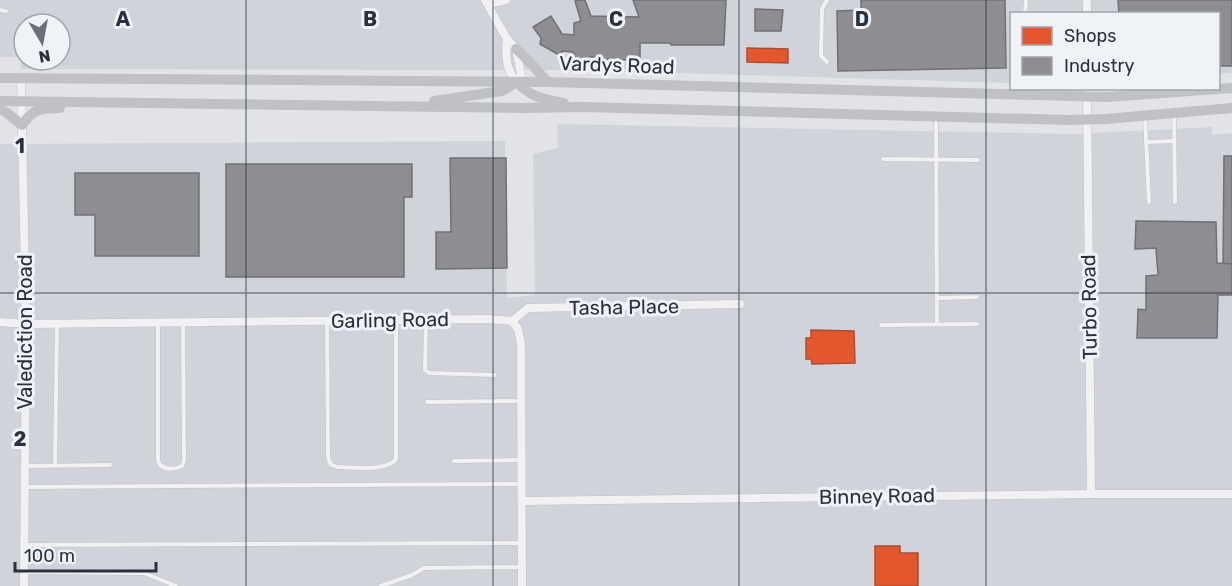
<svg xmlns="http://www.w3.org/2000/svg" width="1232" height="586" viewBox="0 0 1232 586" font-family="Rubik,sans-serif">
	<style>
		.built { fill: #d0d3d9; fill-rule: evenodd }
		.shops { fill: #e4572e; stroke: #ac4c33; stroke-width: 1.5 }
		.industry { fill: #8d8d92; stroke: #6f7179; stroke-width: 1.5 }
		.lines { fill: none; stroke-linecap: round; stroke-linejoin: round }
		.service-casing { stroke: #bfc1c4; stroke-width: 5 }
		.minor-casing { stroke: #bfc1c4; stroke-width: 9 }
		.service { stroke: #f1f1f3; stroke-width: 4 }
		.minor { stroke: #f1f1f3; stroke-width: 8 }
		.secondary { stroke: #bfc1c5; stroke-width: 10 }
		.grid { fill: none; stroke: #29313f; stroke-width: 1.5; stroke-opacity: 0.55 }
		.labels { text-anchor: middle; stroke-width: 6; stroke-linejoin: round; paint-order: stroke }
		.street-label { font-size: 20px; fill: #29313f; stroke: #eff2f6 }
		.grid-label { font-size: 20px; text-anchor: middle; font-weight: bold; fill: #29313f; stroke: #eff2f6; stroke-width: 6; stroke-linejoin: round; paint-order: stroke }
	</style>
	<rect width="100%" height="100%" fill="#e1e3e6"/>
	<g class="built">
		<path d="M0,0h1232v73l-13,1 -1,-60h-206l-1,69 -434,-13 -556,-1v-12h-21zM24,24h36v36h-36z"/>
		<path d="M557,124l516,10 139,-7v8l20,-2v453h-1232v-442l505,-3 2,157 28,-3 -2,-141 25,-6z"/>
	</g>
	<g class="shops">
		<path d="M747,48l41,1v14l-41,-1z"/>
		<path d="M811,330l43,1 1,32 -43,1 -1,-5h-5v-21h5z"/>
		<path d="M875,546h25v7h18v33h-43z"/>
	</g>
	<g class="industry">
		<path d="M580,0h5l6,16 48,1 -6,-17h93l-2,45h-53l-1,-2h-30v15h-5v2l-40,-1v-2h-5l-3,1v2h-10l-3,-4 -1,-4 -11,-1 -1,5 -21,-12 1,-6 -8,-11 18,-11 11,18 12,1v-12l7,-2 -6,-20z"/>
		<path d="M861,0h144l1,68 -168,3 -1,-60 24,-1z"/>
		<path d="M1118,0h114v66h-14v-52h-99z"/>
		<path d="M755,9l28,1 -2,21h-26z"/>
		<path d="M1224,156h8v108h-9z"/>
		<path d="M450,158h56l1,110 -71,1v-37h15z"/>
		<path d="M226,164h186v33h-8v80h-178z"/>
		<path d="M75,173h124v83h-104v-41h-20z"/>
		<path d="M1136,221l80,1 1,41 15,1v31h-14l-1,43h-80l1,-29 8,1v-34l12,-1 -2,-27 -21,1z"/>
	</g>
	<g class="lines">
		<g class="service-casing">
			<g id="service">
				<path d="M0,10l6,1"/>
				<path d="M1025,14l1,-14"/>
				<path d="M827,62l-6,-6 1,-47 5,-9"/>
				<path d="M1174,114l1,88"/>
				<path d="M1145,116l4,86"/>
				<path d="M936,117l1,207"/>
				<path d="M1146,142l28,-1"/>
				<path d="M883,159l95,1"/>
				<path d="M937,298l40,-1"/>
				<path d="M426,321l-1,49 4,3 66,2"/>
				<path d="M327,322l1,132 1,7 3,4 5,2c16,0 50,5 59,-8v-138"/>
				<path d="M158,323v137l2,5c7,5 14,5 22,1l2,-5 -1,-138"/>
				<path d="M881,325l96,-1"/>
				<path d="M427,402l94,-1"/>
				<path d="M454,461l67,-1"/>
				<path d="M55,465l2,-141"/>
				<path d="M26,466l84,-1"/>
				<path d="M25,487l496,-3"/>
				<path d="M25,545l496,-2"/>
				<path d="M25,572l119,1 32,13"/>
				<path d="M381,586l31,-11 12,-7 97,-1"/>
			</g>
		</g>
		<g class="minor-casing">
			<g id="minor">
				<path d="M485,0l22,39 9,10 5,25 -4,8c-11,-11 -12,-28 -10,-43"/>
				<path d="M1087,0v14"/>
				<path d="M488,4l18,-4"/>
				<path d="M21,79l5,245 -2,262"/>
				<path d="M1087,88l4,406"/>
				<path d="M512,321l16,-13 212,-4"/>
				<path d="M0,322l26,2 462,-5 24,2 6,8 3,14 1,243"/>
				<path d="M522,501l569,-7h141"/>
			</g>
		</g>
		<use href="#service" class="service"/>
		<use href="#minor" class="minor"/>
		<g class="secondary">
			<path d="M516,49c12,10 21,22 32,33"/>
			<path d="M0,78l548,4 559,15 125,-9"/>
			<path d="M517,82c14,16 27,17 47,21"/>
			<path d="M0,101l524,7 58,-1 487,13 37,-1 126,-11"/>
			<path d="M434,101l68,-10 15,-9"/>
			<path d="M0,109l7,4 15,12c11,-16 18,-17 38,-17"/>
		</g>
	</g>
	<path class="grid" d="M246,0v586M493,0v586M739,0v586M986,0v586M0,293h1232"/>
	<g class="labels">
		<g class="street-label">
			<text transform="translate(617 65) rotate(2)" y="7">Vardys Road</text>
			<text transform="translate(624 307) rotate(-1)" y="7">Tasha Place</text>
			<text transform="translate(1089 307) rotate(-91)" y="7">Turbo Road</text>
			<text transform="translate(390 320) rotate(-1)" y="7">Garling Road</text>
			<text transform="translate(25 332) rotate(-90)" y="7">Valediction Road</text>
			<text transform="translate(877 496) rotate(-1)" y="7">Binney Road</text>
		</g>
	</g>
	<g class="grid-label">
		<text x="123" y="26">A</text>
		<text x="370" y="26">B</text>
		<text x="616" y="26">C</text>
		<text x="862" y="26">D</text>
		<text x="20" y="153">1</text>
		<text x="20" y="446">2</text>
	</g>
	<rect x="1010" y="12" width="210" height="78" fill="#eff2f6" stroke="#a0a5ad" stroke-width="1.5"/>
	<rect x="1022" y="27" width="30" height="18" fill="#e4572e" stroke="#a0a5ad" stroke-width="1.5"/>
	<text x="1064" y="42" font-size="18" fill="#29313f">Shops</text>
	<rect x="1022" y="57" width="30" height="18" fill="#8d8d92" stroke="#a0a5ad" stroke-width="1.5"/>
	<text x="1064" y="72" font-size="18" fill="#29313f">Industry</text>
	<g transform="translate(42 42) rotate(170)"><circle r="28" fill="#eff2f6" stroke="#a0a5ad" stroke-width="1.5"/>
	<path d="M0-4.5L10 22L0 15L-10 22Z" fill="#696f79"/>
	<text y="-9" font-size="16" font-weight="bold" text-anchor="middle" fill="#29313f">N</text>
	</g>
	<path d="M15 562v9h141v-9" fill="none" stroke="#29313f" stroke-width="3"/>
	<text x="24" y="562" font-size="18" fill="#29313f" stroke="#eff2f6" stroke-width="4.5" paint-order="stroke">100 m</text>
</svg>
